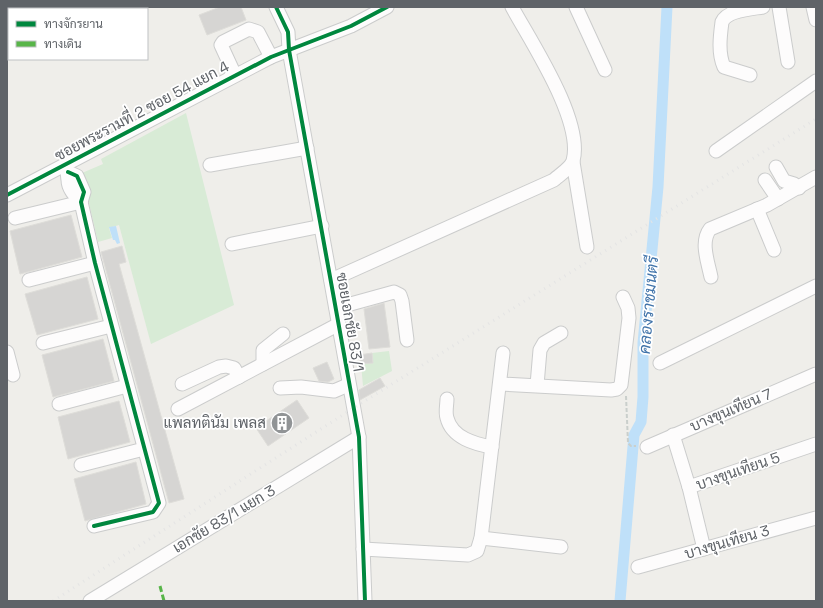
<svg xmlns="http://www.w3.org/2000/svg" width="823" height="608" viewBox="0 0 823 608" font-family="'Space Grotesk',Sarabun,sans-serif">
	<style>
		.green { fill: #d8ebd6 }
		.water { fill: #bfe0f9 }
		.lines { fill: none; stroke-linecap: round; stroke-linejoin: round }
		.canal { stroke: #bfe0f9; stroke-width: 11 }
		.building { fill: #d6d5d3; stroke: #deddd9 }
		.minor-casing { stroke: #cbcccc; stroke-width: 15 }
		.path { stroke: #cacfcc; stroke-width: 2; stroke-dasharray: 4 2; stroke-linecap: butt }
		.minor { stroke: #fdfcfc; stroke-width: 13 }
		.rail { stroke: #e4e4e4; stroke-width: 3; stroke-dasharray: 1 5; stroke-linecap: butt }
		.quiet { stroke: #58b549; stroke-width: 3; stroke-dasharray: 6 3; stroke-linecap: butt }
		.cycleway-casing { stroke: #fff; stroke-width: 6 }
		.cycleway { stroke: #00873e; stroke-width: 4 }
		.labels { text-anchor: middle; stroke-width: 3.5; stroke-linejoin: round; paint-order: stroke }
		.street-label { font-size: 15px; fill: #5f6368; stroke: #fff }
		.poi-label { font-size: 15px; fill: #5f6368; stroke: #fff; text-anchor: end }
		.water-label { font-size: 16px; font-style: italic; fill: #4174aa; stroke: #fff }
	</style>
	<rect width="100%" height="100%" fill="#efeeea"/>
	<g class="green">
		<path d="M186,113l48,192 -83,39 -32,-119 -10,3 3,10 -14,4 -16,-69 21,-9 -2,-5z"/>
		<path d="M389,351l3,20 -29,15 -2,-22 12,-2 -1,-9z"/>
	</g>
	<path class="water" d="M116,226l4,17 -3,1 -2,-4h-2l-4,-13z"/>
	<g class="lines">
		<path class="canal" d="M620,601l14,-166 7,-13 2,-25v-54l15,-156 9,-180"/>
	</g>
	<g class="building">
		<path d="M220,7h21l5,13 -39,15 -8,-20z"/>
		<path d="M71,215l11,42 -62,17 -10,-43z"/>
		<path d="M122,246l4,16 -7,2 65,235 -15,4 -68,-251z"/>
		<path d="M87,277l11,42 -61,16 -12,-41z"/>
		<path d="M384,303l6,44 -21,2 -5,-40z"/>
		<path d="M103,339l11,42 -61,16 -11,-42z"/>
		<path d="M372,353l1,10 -12,1 -2,-9z"/>
		<path d="M327,362l7,17 -6,3 -9,-1 -6,-13z"/>
		<path d="M380,378l5,8 -25,14 -1,-10z"/>
		<path d="M297,400l12,18 -41,28 -12,-18z"/>
		<path d="M119,401l11,41 -62,17 -10,-42z"/>
		<path d="M136,462l10,42 -61,17 -11,-42z"/>
	</g>
	<g class="lines">
		<g class="minor-casing">
			<g id="minor">
				<path d="M276,7l12,25 1,18 70,387 6,164"/>
				<path d="M576,7l29,63"/>
				<path d="M779,7l9,55"/>
				<path d="M813,7l3,13"/>
				<path d="M750,75l-26,-8c-6,-14 -4,-30 -2,-45 5,-12 29,-13 41,-15"/>
				<path d="M230,78l3,-7 -12,-26 2,-3 26,-13 9,3 13,25"/>
				<path d="M716,151l100,-70"/>
				<path d="M573,162l14,85"/>
				<path d="M65,165c3,7 2,9 3,15 0,9 7,16 13,22"/>
				<path d="M210,165l97,-17"/>
				<path d="M776,167l8,14 10,3 5,4"/>
				<path d="M68,172l9,4 7,16 -3,10 14,61 64,240 -6,9 -59,14"/>
				<path d="M765,180l13,19"/>
				<path d="M7,195l264,-138 80,-31 36,-19"/>
				<path d="M757,209l17,41"/>
				<path d="M15,218l66,-16"/>
				<path d="M232,244l90,-18"/>
				<path d="M711,277c-3,-15 -11,-35 -1,-48l57,-24 49,-28"/>
				<path d="M29,280l66,-17"/>
				<path d="M331,280l223,-100c6,-6 16,-11 19,-19 11,-40 -42,-119 -61,-154"/>
				<path d="M336,308l58,-16 6,3 2,6 5,39"/>
				<path d="M43,343l68,-17"/>
				<path d="M7,352l6,23"/>
				<path d="M660,363l156,-77"/>
				<path d="M263,364v-14l20,-16"/>
				<path d="M182,384l37,-17 7,-1 8,2 5,9"/>
				<path d="M501,384l110,6 6,-1 4,-4 8,-67 -1,-10 -5,-11"/>
				<path d="M537,385l3,-35 4,-7 17,-10"/>
				<path d="M280,388l21,-1 33,4 14,-6"/>
				<path d="M447,399c0,6 -2,13 0,19 5,20 28,26 45,29"/>
				<path d="M59,404l68,-18"/>
				<path d="M178,409l161,-85"/>
				<path d="M673,435l16,52 127,-43"/>
				<path d="M647,447l169,-73"/>
				<path d="M81,465l63,-16"/>
				<path d="M689,487l15,62"/>
				<path d="M481,538l80,9"/>
				<path d="M363,549l105,6 9,-4 4,-13 22,-185"/>
				<path d="M638,567l178,-49"/>
				<path d="M90,601l269,-164"/>
			</g>
		</g>
		<path class="path" d="M626,396l2,47 3,3h5"/>
		<use href="#minor" class="minor"/>
		<path class="rail" d="M53,601l299,-192 464,-290"/>
		<path class="quiet" d="M160,586l4,15"/>
		<g class="cycleway-casing">
			<g id="cycleway">
				<path d="M276,7l12,25 1,18 70,387 6,164"/>
				<path d="M68,172l9,4 7,16 -3,10 14,61 64,240 -6,9 -59,14"/>
				<path d="M7,195l264,-138 80,-31 36,-19"/>
			</g>
		</g>
		<use href="#cycleway" class="cycleway"/>
	</g>
	<defs>
		<g id="building-disc" transform="scale(1.15)"><circle r="9.5" fill="#919496" stroke="#fff"/><path d="M-4-6H4V6H1V3H-1V6H-4ZM-2.5-4.3h1.7v1.8h-1.7ZM.8-4.3h1.7v1.8H.8ZM-2.5-1h1.7V.8h-1.7ZM.8-1h1.7V.8H.8Z" fill="#fff"/></g>
	</defs>
	<g fill-rule="evenodd">
		<use href="#building-disc" x="282" y="423"/>
	</g>
	<g class="labels">
		<g class="street-label">
			<text transform="translate(142 111) rotate(-28)" y="5">ซอยพระรามที่ 2 ซอย 54 แยก 4</text>
			<text transform="translate(350 322) rotate(80)" y="5">ซอยเอกชัย 83/1</text>
			<text transform="translate(731 410) rotate(-23)" y="5">บางขุนเทียน 7</text>
			<text transform="translate(738 471) rotate(-19)" y="5">บางขุนเทียน 5</text>
			<text transform="translate(224 519) rotate(-31)" y="5">เอกชัย 83/1 แยก 3</text>
			<text transform="translate(727 542) rotate(-16)" y="5">บางขุนเทียน 3</text>
		</g>
		<g class="poi-label">
			<text x="266" y="428">แพลทตินัม เพลส</text>
		</g>
		<g class="water-label">
			<text transform="translate(648 305) rotate(-85)" y="6">คลองราชมนตรี</text>
		</g>
	</g>
	<rect width="823" height="608" fill="none" stroke="#5f6368" stroke-width="16"/>
	<rect x="8" y="8" width="140" height="52" fill="#ffffff" stroke="#bfc1c3"/>
	<rect x="16" y="21" width="20" height="6" fill="#00873e" stroke="#bfc1c3"/>
	<text x="44" y="28" font-size="12" fill="#5f6368">ทางจักรยาน</text>
	<rect x="16" y="41" width="20" height="6" fill="#58b549" stroke="#bfc1c3"/>
	<text x="44" y="48" font-size="12" fill="#5f6368">ทางเดิน</text>
</svg>
